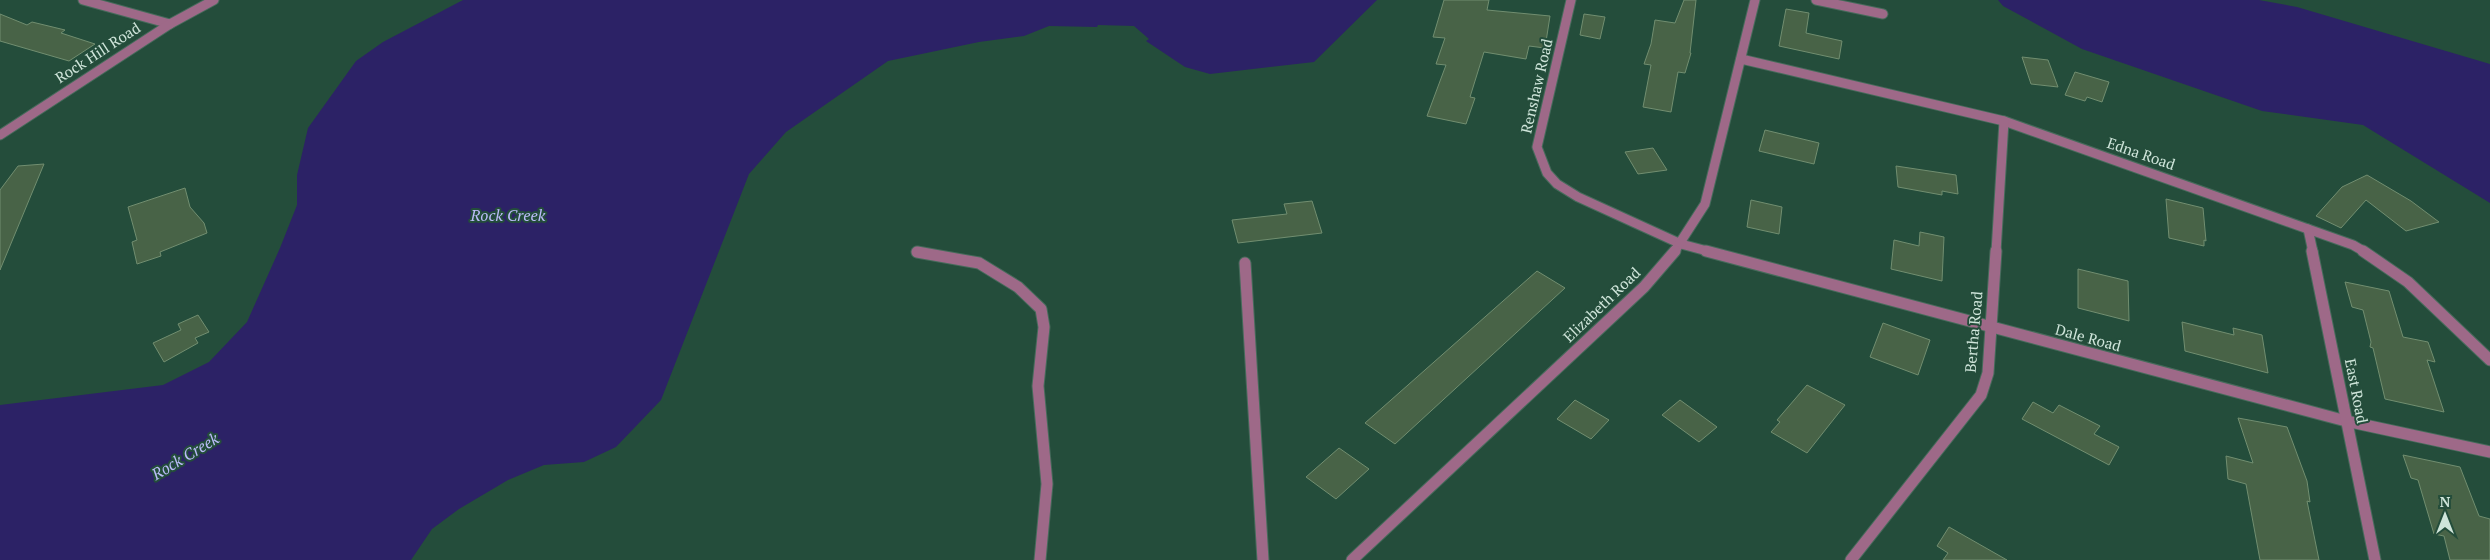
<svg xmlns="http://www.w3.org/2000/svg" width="2490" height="560" viewBox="0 0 2490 560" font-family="'PT Serif',serif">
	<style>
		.water { fill: #2c2266 }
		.building { fill: #486347; stroke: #718e70 }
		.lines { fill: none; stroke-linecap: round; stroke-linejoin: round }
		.service-casing { stroke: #466b5b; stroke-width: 13 }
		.minor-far1-casing { stroke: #466b5b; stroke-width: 11 }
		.minor-casing { stroke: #466b5b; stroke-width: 13 }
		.service { stroke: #9e6988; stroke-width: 11 }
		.minor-far1 { stroke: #9e6988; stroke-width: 9 }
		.minor { stroke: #9e6988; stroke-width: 11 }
		.labels { text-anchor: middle; stroke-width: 4; stroke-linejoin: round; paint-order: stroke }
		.street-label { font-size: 15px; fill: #cfe5da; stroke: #244d3b }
		.water-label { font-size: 16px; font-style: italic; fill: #bbbbf9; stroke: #244d3b }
	</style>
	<rect width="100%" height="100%" fill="#244d3b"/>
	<g class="water">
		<path d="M463,0h914l-63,62 -104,12 -25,-7 -39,-26 3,-2 -15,-13 -36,-1 -1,2 -48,-1 -25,10 -45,6 -91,19 -102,71 -37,42 -88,226 -45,47 -32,15 -40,3 -36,15 -49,29 -27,20 -21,31h-411v-155l163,-20 46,-23 38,-40 33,-74 17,-43v-30l11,-47 48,-67 27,-19z"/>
		<path d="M1998,0h261l38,7 193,57v139l-127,-78 -101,-14 -180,-62 -79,-43z"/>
	</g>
	<g class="building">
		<path d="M1444,0h45l-2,10 63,6 -5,32 -16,-2 -3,13 -42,-7 -14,45 5,1 -9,26 -39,-8 19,-51 -10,-1 9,-26 -12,-1z"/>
		<path d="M1684,0h12l-6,53h1l-6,20 -7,-1 -7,40 -28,-5 8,-42 -7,-1 7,-20 4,-24 20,3z"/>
		<path d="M1786,9l23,4 -3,20 36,8 -3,18 -60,-13z"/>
		<path d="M0,14l27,11 5,-3 33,8 -4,3 34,11 -26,17 -69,-20z"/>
		<path d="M1584,14l21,3 -5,22 -20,-4z"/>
		<path d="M2022,57l26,3 10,27 -27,-3z"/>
		<path d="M2075,72l34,10 -7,20 -15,-5 -2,4 -20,-6z"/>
		<path d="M1765,130l54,13 -5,21 -55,-13z"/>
		<path d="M1653,148l14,22 -29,4 -13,-22z"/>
		<path d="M44,164l-44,106v-80l18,-24z"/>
		<path d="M1896,166l60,9 2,19 -16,-3v4l-44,-8z"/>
		<path d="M2367,175l44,26 28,21 -33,9 -40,-31 -25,28 -25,-12 26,-29z"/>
		<path d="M185,188l5,19 14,16 3,10 -47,19 1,4 -24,8 -5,-22 5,-2 -9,-33z"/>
		<path d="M2166,199l37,9 3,33 -2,-1v6l-35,-8z"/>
		<path d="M1751,200l31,7 -3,27 -32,-7z"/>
		<path d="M1312,201l10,32 -84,10 -6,-23 55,-6 -3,-10z"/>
		<path d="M1920,232l24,5 -2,44 -51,-12 3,-29 25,6z"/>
		<path d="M2078,269l50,12 1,40 -51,-13z"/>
		<path d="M1537,271l28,17 -170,156 -30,-21z"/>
		<path d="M2345,282l44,9 14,46 25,5 7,20 -8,-2 17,52 -59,-13 -12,-51 -3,-1 1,-5 -8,-32 -11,-3z"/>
		<path d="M198,315l11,17 -14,6 3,5 -34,19 -11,-19 28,-13 -3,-6z"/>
		<path d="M2182,322l52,13 -1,-7 29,7 6,38 -83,-22z"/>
		<path d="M1883,323l47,17 -12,35 -48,-18z"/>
		<path d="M1807,385l38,20 -38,48 -36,-21 9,-10 -3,-2z"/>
		<path d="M1575,400l34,20 -18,19 -34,-20z"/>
		<path d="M1680,400l37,27 -18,15 -37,-27z"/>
		<path d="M2033,402l20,11 6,-8 41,21 -6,8 25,13 -10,18 -87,-46z"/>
		<path d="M2238,418l49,9 20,54 3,21 -3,-1 12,59h-59l-14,-76 -18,-5 -2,-23 27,7z"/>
		<path d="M1339,448l30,21 -33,30 -30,-22z"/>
		<path d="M2403,455l57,12 19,49 11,3v41h-40l-6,-24 -10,-2 -16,-54 -7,-2z"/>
		<path d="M1949,527l58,33h-64l5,-7 -11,-7z"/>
	</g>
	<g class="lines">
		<g class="service-casing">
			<g id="service">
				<path d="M917,252l62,11 39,24 23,22 3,18 -6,59 9,98 -7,76"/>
				<path d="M1245,263l18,297"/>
			</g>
		</g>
		<g class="minor-far1-casing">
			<g id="minor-far1">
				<path d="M83,0l87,24"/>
				<path d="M1571,0l-34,147 10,26 10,11 21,13 103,47 30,8"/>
				<path d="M1816,0l67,14"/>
				<path d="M1741,59l263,62 349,124 12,7"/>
				<path d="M0,135l170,-111 44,-24"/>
				<path d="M2308,229l5,23"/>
				<path d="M1674,252l31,-48 50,-204"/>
				<path d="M1996,252l8,-131"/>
			</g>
		</g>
		<g class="minor-casing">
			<g id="minor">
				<path d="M1706,251l640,170 144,31"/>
				<path d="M2312,251l63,309"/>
				<path d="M2363,251l45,31 82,78"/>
				<path d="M1352,560l292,-273 31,-36"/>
				<path d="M1851,560l130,-165 7,-22 8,-122"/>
			</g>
		</g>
		<use href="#service" class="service"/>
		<use href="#minor-far1" class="minor-far1"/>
		<use href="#minor" class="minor"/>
	</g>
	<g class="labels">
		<g class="street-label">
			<text transform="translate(98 53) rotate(-33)" y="5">Rock Hill Road</text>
			<text transform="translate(1537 86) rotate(-77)" y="5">Renshaw Road</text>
			<text transform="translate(2141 154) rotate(19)" y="5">Edna Road</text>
			<text transform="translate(1602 305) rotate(-44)" y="5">Elizabeth Road</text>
			<text transform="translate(1974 332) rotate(-85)" y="5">Bertha Road</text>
			<text transform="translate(2088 338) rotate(15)" y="5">Dale Road</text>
			<text transform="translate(2356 391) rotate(79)" y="5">East Road</text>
		</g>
		<g class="water-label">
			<text x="508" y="221">Rock Creek</text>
			<text transform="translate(185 456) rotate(-31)" y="6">Rock Creek</text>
		</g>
	</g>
	<g transform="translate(2445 515)" stroke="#244d3b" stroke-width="4" paint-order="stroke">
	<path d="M0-4L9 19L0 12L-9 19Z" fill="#cfe5da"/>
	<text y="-8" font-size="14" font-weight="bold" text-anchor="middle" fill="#cfe5da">N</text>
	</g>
</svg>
